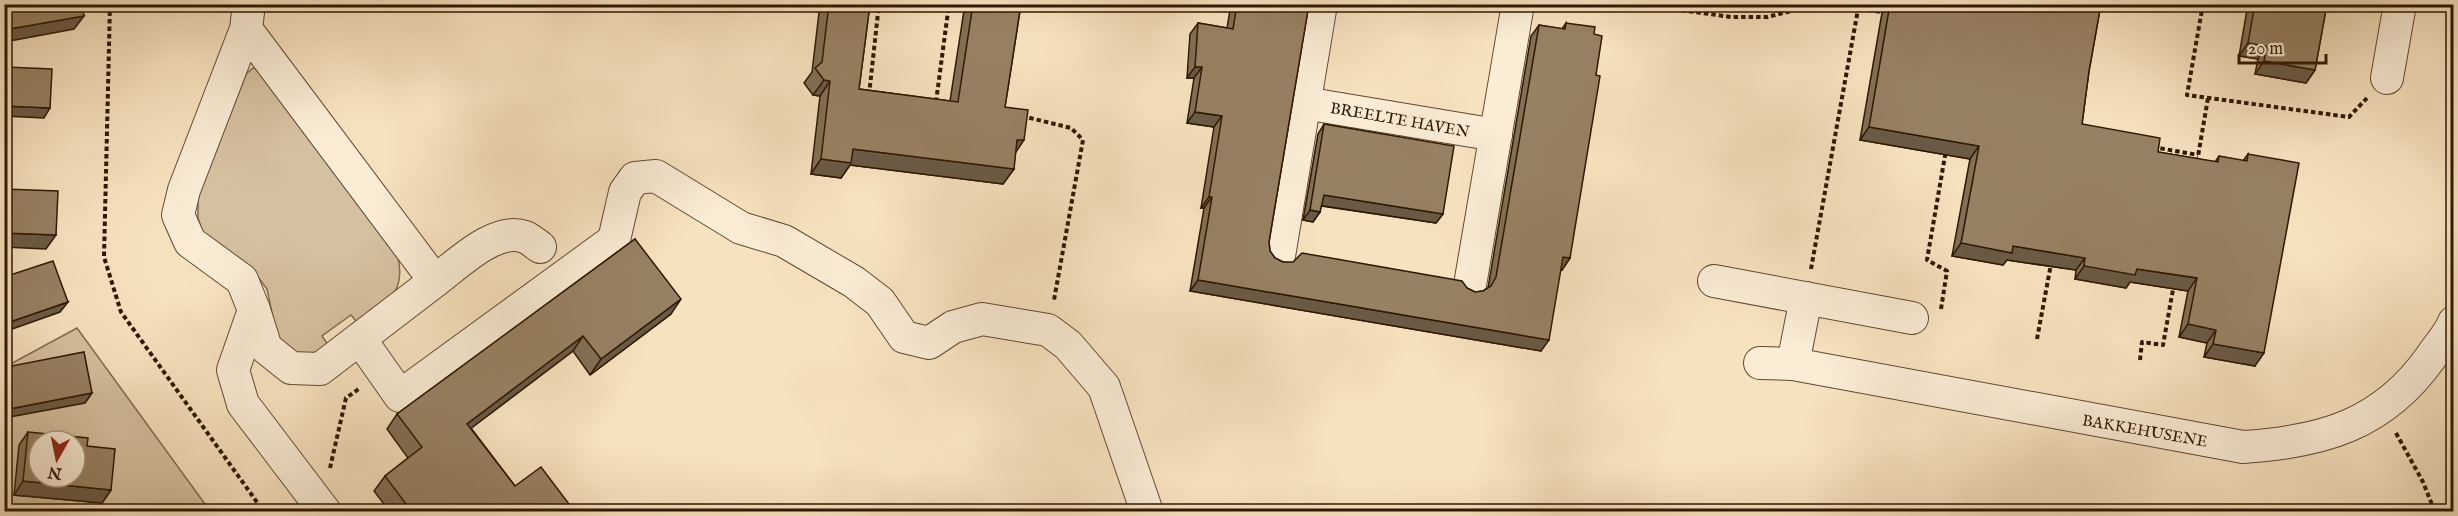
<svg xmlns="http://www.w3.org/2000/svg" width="2458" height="516" viewBox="0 0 2458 516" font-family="'IM FELL English',serif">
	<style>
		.green { fill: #d5c09f; stroke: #826c50; stroke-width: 1.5; fill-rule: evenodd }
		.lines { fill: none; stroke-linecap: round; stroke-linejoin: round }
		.minor-casing { stroke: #604a30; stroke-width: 34 }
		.path { stroke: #2e1800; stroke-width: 4; stroke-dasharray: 4.5 3; stroke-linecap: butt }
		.minor { stroke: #faecd5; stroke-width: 32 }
		.wall { fill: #826f55; stroke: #2e1800; stroke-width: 1.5 }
		.shaded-wall { fill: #6a5a45; stroke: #2e1800; stroke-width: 1.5 }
		.building { fill: #978163; stroke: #2e1800; stroke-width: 1.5; fill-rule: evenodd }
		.labels { text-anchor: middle; stroke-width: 4.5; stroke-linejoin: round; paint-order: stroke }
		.street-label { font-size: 16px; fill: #2e1800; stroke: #faecd5 }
	</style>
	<rect width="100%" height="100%" fill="#f7e2bf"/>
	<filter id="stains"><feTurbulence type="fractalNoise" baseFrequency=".00333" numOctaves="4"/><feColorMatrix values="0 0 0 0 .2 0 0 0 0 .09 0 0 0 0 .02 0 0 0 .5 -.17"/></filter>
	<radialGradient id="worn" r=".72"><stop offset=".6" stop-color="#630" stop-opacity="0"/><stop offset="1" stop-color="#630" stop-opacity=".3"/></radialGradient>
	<g class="green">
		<path d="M253,68l4,1 137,174c16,47 -2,54 -34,83l-9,-11 -29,21 9,13 -12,8 -32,-5 -11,-20 -9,-43 -12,-16 -52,-39 -5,-16v-21l48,-123z"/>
		<path d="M77,328l133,183 -205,1v-145zM39,441h36v36h-36z"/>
	</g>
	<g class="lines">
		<g class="minor-casing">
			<g id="minor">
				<path d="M246,29l189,252 -115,88 -29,-1 -25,-20 -12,-38 -12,-30 -52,-38 -12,-27 6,-25 62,-161 3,-25"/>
				<path d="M2387,78l13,-74"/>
				<path d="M1304,103l192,32"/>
				<path d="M1279,256l42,-252"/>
				<path d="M435,281c22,-16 60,-55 90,-44 5,2 11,7 15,10"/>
				<path d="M1714,281l198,37"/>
				<path d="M1470,285l48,-281"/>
				<path d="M254,310l-21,60 10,34 82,108"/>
				<path d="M360,339l40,57 214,-156 11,-48 10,-14 21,-2 85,52 43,13 70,41 26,20 24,35 25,6 24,-16 29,-8 66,11 20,15 36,42 43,125"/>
				<path d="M1760,363l33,1 450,83c79,-5 140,-22 188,-90 7,-11 18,-22 23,-35"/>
				<path d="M1793,364l13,-66"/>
			</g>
		</g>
		<g class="path">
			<path d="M110,4l-6,253 17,55 143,200"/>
			<path d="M1637,4l94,13h36l53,-13"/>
			<path d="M1831,4l56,9"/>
			<path d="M2203,4l-16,91 162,22 18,-19"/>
			<path d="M869,95l10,-91"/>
			<path d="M936,102l13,-98"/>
			<path d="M1022,116l49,12 12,12 -29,160"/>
			<path d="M2153,147l45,8"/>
			<path d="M2197,162l11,-64"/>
			<path d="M1811,269l48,-265"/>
			<path d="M1941,309l6,-38 -20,-11 19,-110"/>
			<path d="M2037,339l14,-75"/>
			<path d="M2140,360l2,-18 21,3 11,-61"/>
			<path d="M2396,433l27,49 12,30"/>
			<path d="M330,468l16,-70 14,-10"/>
		</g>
		<use href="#minor" class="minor"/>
	</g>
	<g class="wall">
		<path d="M820,4h50l-11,85 91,12 15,-97h56l-16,103 10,46 -1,16 -11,15 -153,-19 -9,13 -30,-4 9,-78 -7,-1 -9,-12 8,-11z"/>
		<path d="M1231,4h78l-40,238 1,9 5,7 8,4 184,26 8,4 8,-1 5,-3 43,-252 8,-11 23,4 4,-6 4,235 -8,12 -1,-1 -20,82 -351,-60 14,-83h-3l13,-81 -27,-4 7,-45h-7l3,-44 8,-11 29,5z"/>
		<path d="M1871,4h230l-12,67 -7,53 76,28 57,10 4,-6 24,5 5,-7 7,212 -51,-9 3,-14 -28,-6 9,-46 -58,-9 -4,6 -51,-9 1,-9 -69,-10 -4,5 -51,-9 18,-97 -110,-19 23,-133z"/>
		<path d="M2248,4h79l-12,66 -9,13 -51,-9 3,-15 -19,-3z"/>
		<path d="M1324,124l119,90 -7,9 -115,-17 -1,6 -7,10 -10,-2 15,-86z"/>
		<path d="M635,239l36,75 -81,61 -17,-24 -102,77 44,58 60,26h-185l-16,-21 11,-15 23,-18 -21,-29 10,-15z"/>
		<path d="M28,432l83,58 -9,13 -88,-8 5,-50z"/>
	</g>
	<g class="shaded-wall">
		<path d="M1871,4h14l-2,3z"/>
		<path d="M84,16l-10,13 -70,13v-12z"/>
		<path d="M2248,43l19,3 -9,13 -19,-3z"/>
		<path d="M2264,61l51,9 -9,13 -51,-9z"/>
		<path d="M1195,67h7l-8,11h-7z"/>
		<path d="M824,80l6,1 -10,15 -7,-1z"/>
		<path d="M4,106l46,2 -6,10 -40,-2z"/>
		<path d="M1195,112l27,4 -8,11 -27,-4z"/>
		<path d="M1869,127l110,19 -9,13 -110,-19z"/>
		<path d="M1017,140h7l-10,15z"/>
		<path d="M853,149l161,20 -11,15 -153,-19 -9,13 -30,-4 10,-15z"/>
		<path d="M1324,195l119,19 -7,9 -119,-18z"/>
		<path d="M1209,197h3l-8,11h-3z"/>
		<path d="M1310,210l10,2 -7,10 -10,-2z"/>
		<path d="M4,233l52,2 -10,14 -42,-2z"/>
		<path d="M1961,243l52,3 72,12 -9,12 -69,-10 -4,5 -51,-9z"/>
		<path d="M1563,257l7,1 -8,12 -7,-1z"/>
		<path d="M2084,266l53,3 60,9 -9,13 -58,-9 -4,6 -51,-9z"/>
		<path d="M1198,280l351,60 -8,11 -351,-60z"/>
		<path d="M681,299l-10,15 -81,61 11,-16z"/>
		<path d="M68,302l-8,10 -56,20v-8z"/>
		<path d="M2188,324l28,6 -9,13 -28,-6z"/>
		<path d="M583,336l-10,15 -116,88 10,-15z"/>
		<path d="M2213,344l51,9 -9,13 -51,-9z"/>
		<path d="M92,393l-7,10 -81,15v-8z"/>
		<path d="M23,481l88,9 -9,13 -88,-8z"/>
	</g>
	<g class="building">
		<path d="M4,4h78l2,12 -80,14z"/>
		<path d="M829,4h41l-11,85 99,13 15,-98h48l-16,103 23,3 -4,30h-7l-3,29 -161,-20 -2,14 -30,-4 9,-78 -6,-1 -9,-12 7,-6z"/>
		<path d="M1237,4h72l-40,238 1,9 5,7 8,4h10l9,-9 160,28 5,7 8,4 8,-1 8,-5 5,-9 43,-252 26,4 1,-6 29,4 -1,7 8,2 -6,39 4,1 -30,182 -7,-1 -14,83 -351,-60 14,-83h-3l13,-81 -27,-4 7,-45h-7l3,-44 35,6z"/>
		<path d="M1890,4h211l-12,67 -7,53 78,14 -2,14 60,10 1,-6 28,5 1,-7 51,9 -35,190 -51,-9 3,-14 -28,-6 9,-46 -60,-9 -2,6 -51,-9 1,-8 -72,-12 -1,7 -51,-10 18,-97 -110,-19z"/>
		<path d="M2255,4h72l-12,66 -51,-9 3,-15 -19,-3z"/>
		<path d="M6,67l46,2 -2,39 -46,-2v-37h3z"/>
		<path d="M1324,124l130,22 -11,68 -119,-19 -4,17 -10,-2z"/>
		<path d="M4,189l54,2 -2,44 -52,-2z"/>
		<path d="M635,239l46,60 -80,60 -18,-23 -116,88 48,62 26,-19 34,45h-163l-27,-36 37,-29 -25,-33z"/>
		<path d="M53,261l15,41 -64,22v-47z"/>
		<path d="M4,343l8,23 72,-14 8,41 -88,17z"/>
		<path d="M28,432l60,6 -1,8 28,3 -4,41 -88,-9zM39,441h36v36h-36z"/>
	</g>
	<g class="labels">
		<g class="street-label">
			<text transform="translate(1400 119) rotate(10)" y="6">BREELTE HAVEN</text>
			<text transform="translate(2145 430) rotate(10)" y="6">BAKKEHUSENE</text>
		</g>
	</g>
	<rect width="2458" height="516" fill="none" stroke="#f7e2bf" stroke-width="24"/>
	<rect x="6" y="6" width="2446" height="504" fill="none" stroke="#2e1800" stroke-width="3"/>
	<rect x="12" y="12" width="2434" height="492" fill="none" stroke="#2e1800" stroke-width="1.5"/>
	<g transform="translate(57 459) rotate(189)"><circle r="28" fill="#faecd5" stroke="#a89780" stroke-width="1.5"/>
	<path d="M0-4.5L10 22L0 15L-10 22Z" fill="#8f2418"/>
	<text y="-9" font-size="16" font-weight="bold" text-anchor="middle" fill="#2e1800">N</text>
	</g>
	<path d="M2239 54v9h87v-9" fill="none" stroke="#2e1800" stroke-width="3"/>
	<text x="2248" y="54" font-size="18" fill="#2e1800" stroke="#faecd5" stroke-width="4.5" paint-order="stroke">20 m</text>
	<rect width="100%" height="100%" filter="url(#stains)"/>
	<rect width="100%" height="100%" fill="url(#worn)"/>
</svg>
